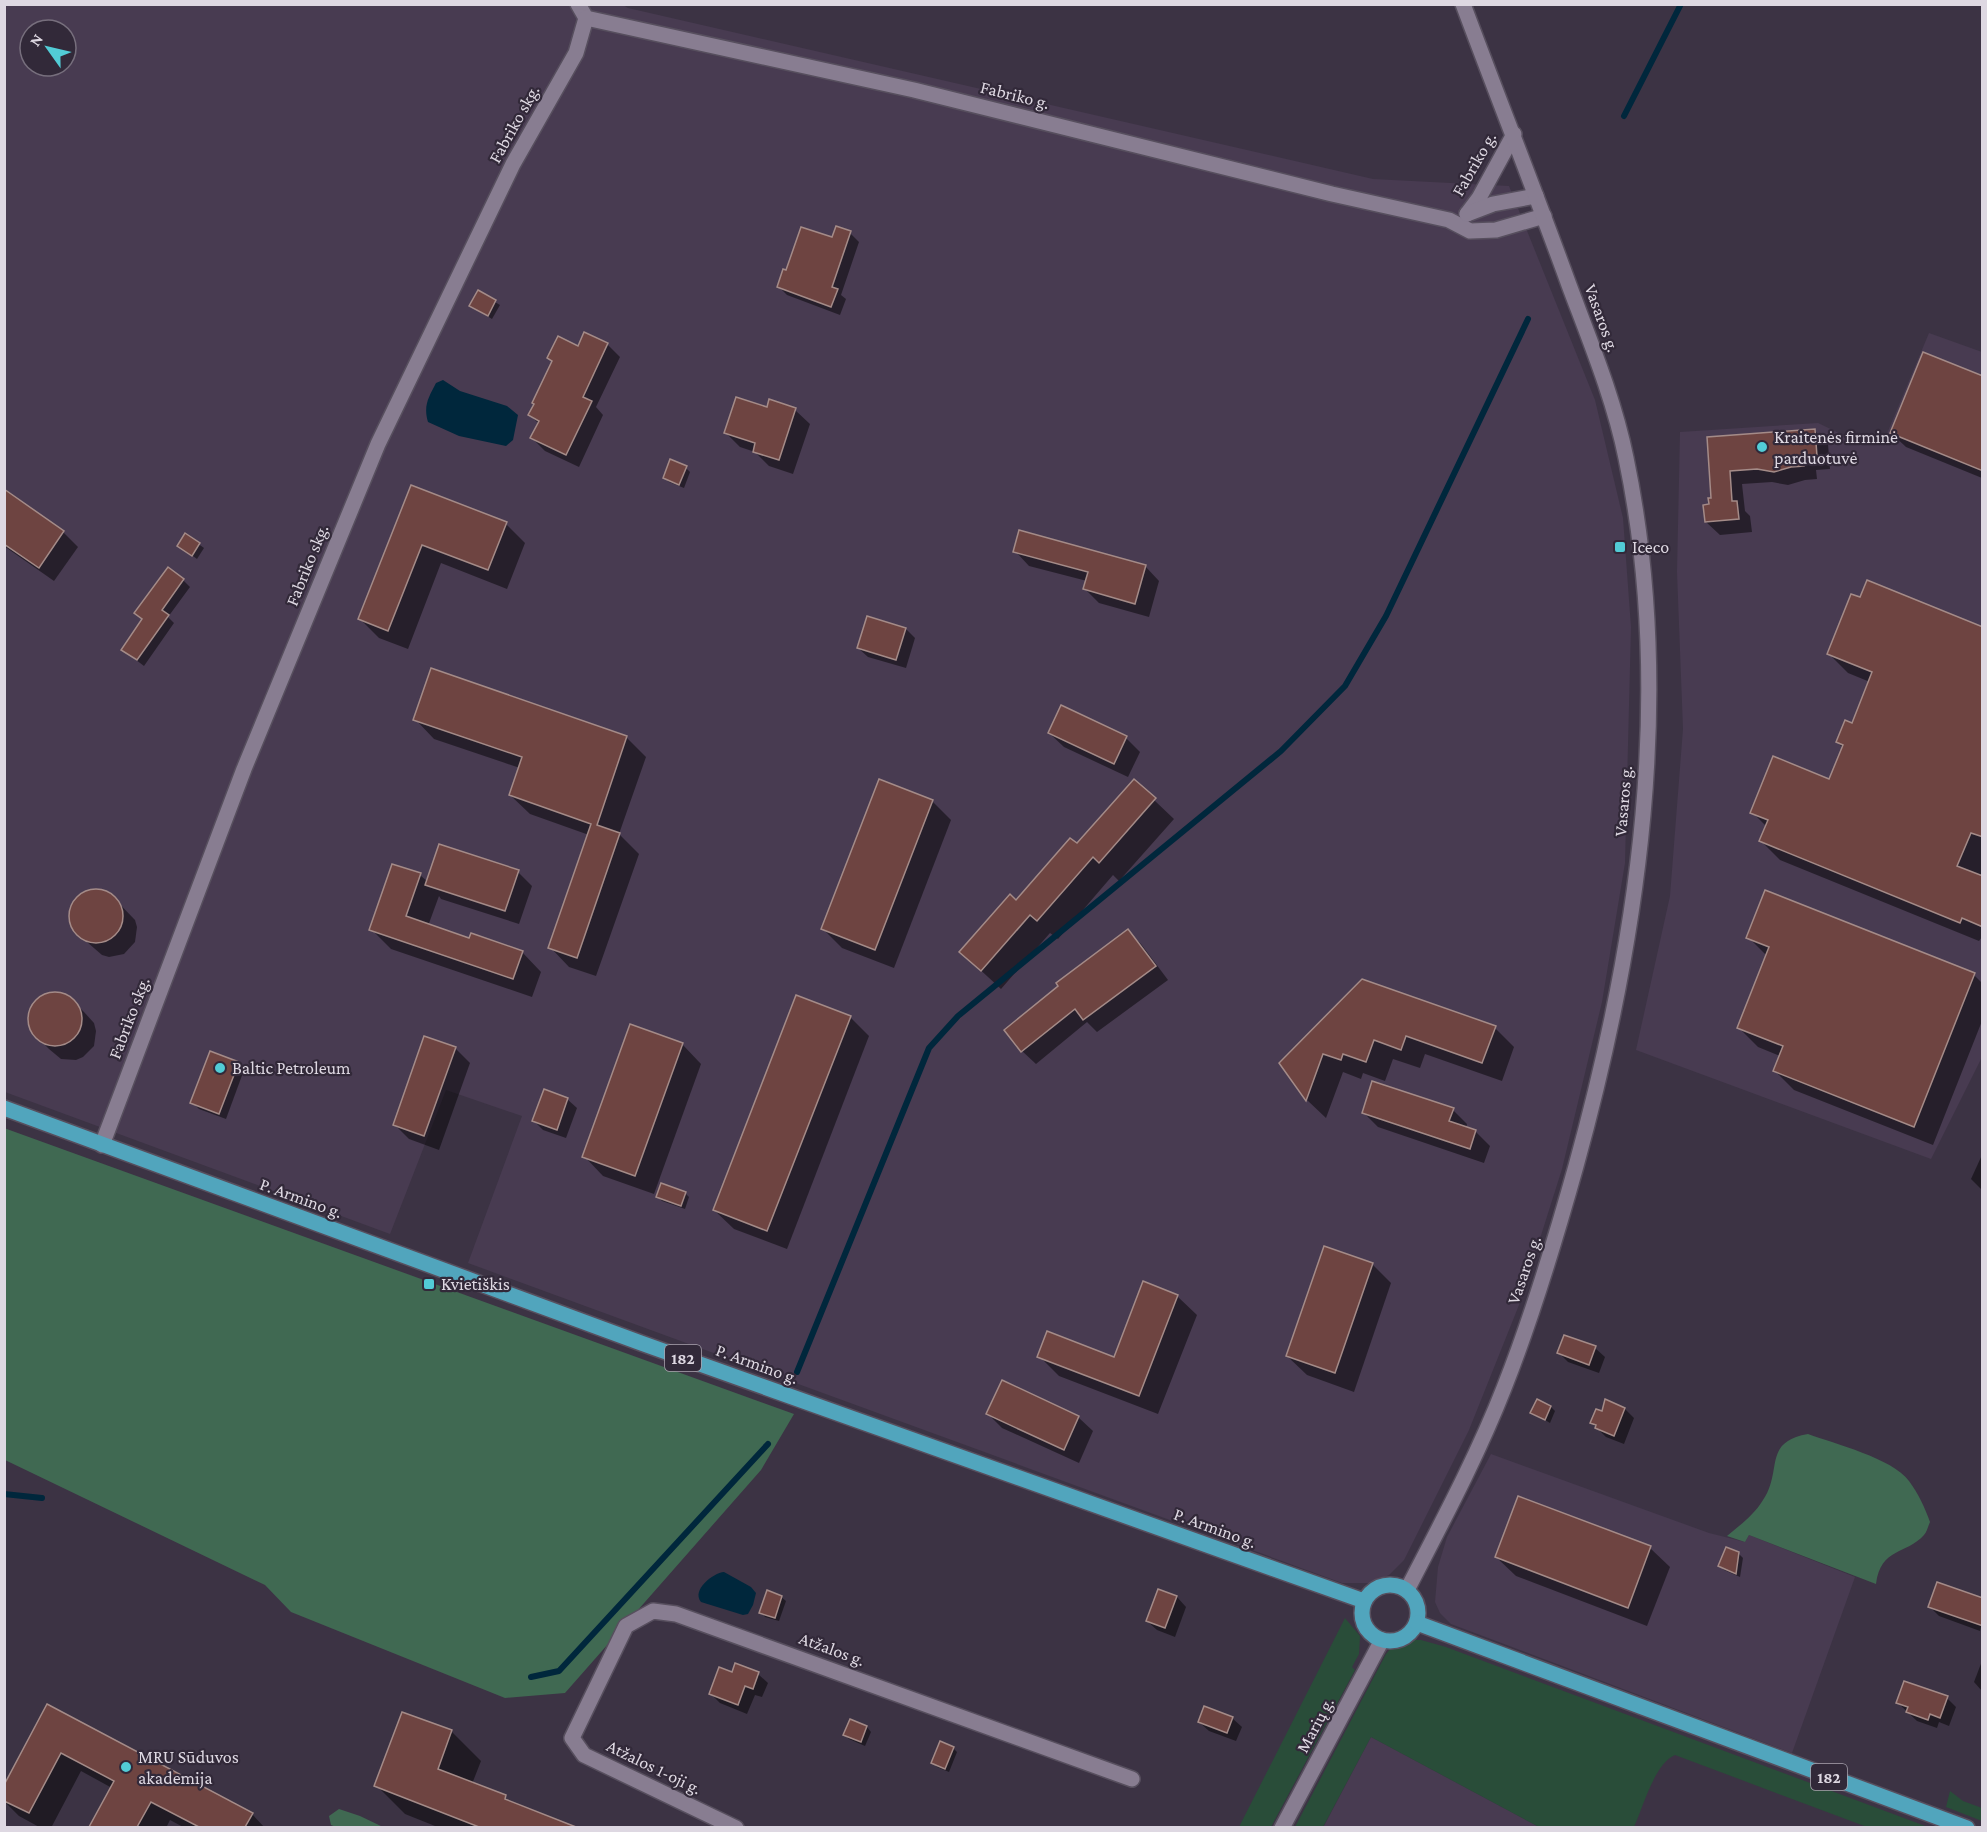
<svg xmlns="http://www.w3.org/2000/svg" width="1987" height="1832" viewBox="0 0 1987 1832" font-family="'Crimson Pro',serif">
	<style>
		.built { fill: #483b51; fill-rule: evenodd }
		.green { fill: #294d39 }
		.forest { fill: #406952 }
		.water { fill: #00273c }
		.shadow { fill: #0007 }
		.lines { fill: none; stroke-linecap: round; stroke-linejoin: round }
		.stream { stroke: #00273c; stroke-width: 6 }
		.building { fill: #6e4441; stroke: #a48b88; stroke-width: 1.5 }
		.street-casing { stroke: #574f5e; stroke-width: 18 }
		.secondary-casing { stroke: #574f5e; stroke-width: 18 }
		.primary-casing { stroke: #574f5e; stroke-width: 18 }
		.street { stroke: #887d91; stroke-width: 15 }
		.secondary { stroke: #887d91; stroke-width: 15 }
		.primary { stroke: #51a5bd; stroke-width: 15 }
		.poi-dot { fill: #52ccd6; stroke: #322939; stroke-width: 2 }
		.labels { text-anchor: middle; stroke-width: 4.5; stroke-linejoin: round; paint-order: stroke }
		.shield { fill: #322939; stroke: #aaa4af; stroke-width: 1.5 }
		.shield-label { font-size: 16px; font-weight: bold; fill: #ded8e2 }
		.street-label { font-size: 18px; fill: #ded8e2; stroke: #322939 }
		.poi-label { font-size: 18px; fill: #ded8e2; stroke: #322939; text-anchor: start }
	</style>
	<rect width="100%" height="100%" fill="#3c3344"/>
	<g class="built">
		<path d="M4,5h619l5,3 745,171 136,7 86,214 28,118 8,109 -6,236 -23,139 -40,167 -43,136 -50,125 -65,130 -15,15 -17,8h-30l-874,-320 54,-147 -76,-26 -56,144 -385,-142zM30,30h36v36h-36z"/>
		<path d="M1929,333l53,19v705l-51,102 -295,-109 34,-154 13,-167 -6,-157 3,-140 138,-9 42,20 12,-1 14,-6z"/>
		<path d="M1491,1454l218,79 36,9 4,-7 106,42 -63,176 -341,-129 -11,-11 -5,-11 3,-35 9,-30z"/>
		<path d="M1371,1737l168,90 -216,1z"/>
	</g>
	<g class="green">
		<path d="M1345,1618l15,18 -1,18 -7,13 3,3 -84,157h-32z"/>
		<path d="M1406,1640h15l25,7 482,180h-61l-192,-72c-21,9 -32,53 -41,72h-95l-168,-90 -48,90h-28l91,-173 7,-8z"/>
		<path d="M1950,1791l13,10 19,7v13l-36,-14z"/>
	</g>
	<g class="forest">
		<path d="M4,1128l790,286 -33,56 -196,223 -60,5 -214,-86 -26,-27 -260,-125z"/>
		<path d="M1808,1434c27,10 84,24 101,47 9,12 16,27 21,41 -2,4 -3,10 -6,13 -18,20 -43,12 -48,49l-127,-49 -4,7 -18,-6c13,-11 27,-21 36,-36 20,-29 -1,-58 45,-66z"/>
		<path d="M339,1809l21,7 23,11h-47l-5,-2 -2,-9z"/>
	</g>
	<g class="water">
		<path d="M443,380l17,11 47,15 11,9 -5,25 -7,6 -47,-10 -31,-14c-5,-17 1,-25 8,-39z"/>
		<path d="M724,1572l27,15 5,6 -3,12 -5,9 -5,1 -42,-13c-10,-12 12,-29 23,-30z"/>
	</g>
	<g class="shadow">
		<path d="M850,233l9,9 -18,53 5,4 -6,16 -53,-20 -8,-8 8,-15 45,-33z"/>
		<path d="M478,292l22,13 -8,14 -21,-13z"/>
		<path d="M607,344l13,13 -24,50 7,8 -24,52 -34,-16 -13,-13 7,-14 -9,-9 23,-53 26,-14z"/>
		<path d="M1982,378v100l-76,-31 -15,-14z"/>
		<path d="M768,409l27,1 15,14 -17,50 -24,-8 -14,-14 -15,-5 -14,-14z"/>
		<path d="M1815,431l13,13 2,25 -14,1 1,9 -12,1 -17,5 -16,-3 -30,2 3,27 5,5 2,16 -32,3 -14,-13 6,-23 -4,-61z"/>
		<path d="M686,468l4,4 -6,16 -15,-6 -5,-4z"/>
		<path d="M412,487l94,37 19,19 -18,46 -66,-26 -33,86 -29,-11 -19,-19z"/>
		<path d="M4,491l59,41 15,15 -24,34 -50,-35z"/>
		<path d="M186,535l18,13 -7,11 -18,-13z"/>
		<path d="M1015,551l130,15 14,15 -10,36 -50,-14 -14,-14 2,-8 -58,-15z"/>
		<path d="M183,580l7,7 -22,30 6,6 -30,43 -21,-16z"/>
		<path d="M906,629l9,9 -9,30 -38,-11 -10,-9z"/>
		<path d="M1982,629v242l-2,6 2,3v57l-3,4 -199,-81 -19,-19 6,-14 -15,-15 78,-31 13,-33 -6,-6 16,-17 17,-43 -22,-9 -19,-19z"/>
		<path d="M415,719l211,18 20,20 -27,77 20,20 -43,122 -27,-9 -19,-20 39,-112 -59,-21 -20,-19 10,-27 -86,-29z"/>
		<path d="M1049,733l77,5 14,14 -12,25 -64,-30z"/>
		<path d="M1134,781l40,38 -55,62 -6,-6 -55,64 -8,-6 -49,56 -40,-37 116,-107z"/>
		<path d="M932,801l19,19 -57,148 -52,-20 -19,-19z"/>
		<path d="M518,872l14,14 -13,38 -78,-25 -2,-3 -11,30 42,14 52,12 19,20 -9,25 -141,-48 -20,-20 49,-54 8,7z"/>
		<path d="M94,890l15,3 26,27 2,7 -2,15 -11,12 -15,3 -7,-2 -22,-19 -9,-13 -1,-7 5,-15 12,-10z"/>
		<path d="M1128,931l13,13 27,36 -71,52 -10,-10 -51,42 -14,-13z"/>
		<path d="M1748,937l226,38 8,8v38l-49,124 -139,-55 -19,-19 5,-15 -22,-9 -19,-19 28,-72z"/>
		<path d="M1363,981l132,47 19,19 -12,34 -77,-27 -5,14 -27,-9 -8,22 -22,-8 -2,6 -18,-7 -17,46 -19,-18 -26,-37z"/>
		<path d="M61,994l7,3 16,15 10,11 2,8 -2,15 -11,11 -7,3 -15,-1 -12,-10 -15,-15 -5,-15 5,-15 12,-9z"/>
		<path d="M850,1017l19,19 -82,213 -53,-20 -20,-19z"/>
		<path d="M682,1044l19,20 -47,130 -51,-18 -19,-20z"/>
		<path d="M455,1048l15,15 -31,87 -30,-11 -14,-14z"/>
		<path d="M238,1063l6,7 -18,49 -27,-10 -7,-7z"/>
		<path d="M567,1099l10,9 -11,30 -23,-8 -9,-9z"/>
		<path d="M1453,1110l14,14 -1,4 9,3 15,15 -6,17 -106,-36 -14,-14z"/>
		<path d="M1982,1155v35l-11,-11z"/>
		<path d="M685,1193l4,4 -4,12 -23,-8 -4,-4z"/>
		<path d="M1372,1264l19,19 -37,109 -47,-17 -20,-19z"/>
		<path d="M1177,1296l20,19 -39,99 -99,-38 -20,-20 76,3z"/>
		<path d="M1595,1348l10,9 -6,16 -31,-11 -9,-9z"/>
		<path d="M1606,1401l19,8 9,9 -10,26 -18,-7 -14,-14 11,-10z"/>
		<path d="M1551,1407l4,4 -5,12 -18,-11z"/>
		<path d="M988,1414l90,3 15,14 -14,32 -77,-35z"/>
		<path d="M1650,1548l20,19 -23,59 -131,-50 -20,-19z"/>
		<path d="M1739,1554l4,4 -3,19 -16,-7 -4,-4z"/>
		<path d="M1159,1591l18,6 9,10 -11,30 -18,-7 -10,-9z"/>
		<path d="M781,1597l5,4 -7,20 -14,-4 -4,-5z"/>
		<path d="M1930,1607l52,16 -2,8 -41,-15z"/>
		<path d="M1982,1661v30l-8,-9z"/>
		<path d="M732,1674h26l10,9 -6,14 -7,-2 -8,19 -27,-11 -9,-9z"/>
		<path d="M1947,1698l9,9 -7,19 -10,-4 -2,6 -20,-7 -19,-18z"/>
		<path d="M48,1706l204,108 13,14h-80l-15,-8 -4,8h-75l21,-40 -31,-17 -30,57h-10l-22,-12 -15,-15v-13z"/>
		<path d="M403,1714l49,18 29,29 -9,23 33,13 7,7 59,24h-131l-35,-14 -29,-29z"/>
		<path d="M1232,1718l10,9 -6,14 -27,-10 -10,-9z"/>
		<path d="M851,1721l16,6 4,5 -6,14 -16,-7 -4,-4z"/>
		<path d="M953,1748l4,4 -8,20 -12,-5 -4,-4z"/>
	</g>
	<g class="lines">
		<g class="stream">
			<path d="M1624,116l57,-112"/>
			<path d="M797,1372l132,-324 29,-32 323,-265 64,-65 41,-70 142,-297"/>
			<path d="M4,1494l38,4"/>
			<path d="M531,1677l28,-6 209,-227"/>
		</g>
	</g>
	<g class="building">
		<path d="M836,226l15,5 -19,56 6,2 -7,18 -54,-20 6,-18 3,1 15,-43 31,10z"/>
		<path d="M478,290l18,10 -8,16 -19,-10z"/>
		<path d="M584,332l24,11 -25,54 9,4 -26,54 -36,-17 9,-17 -11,-6 6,-11 -2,-1 20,-42 -5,-3 11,-22 20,10z"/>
		<path d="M1923,352l60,24v95l-93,-38z"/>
		<path d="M736,397l31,10 2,-8 27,9 -17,52 -26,-8 2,-9 -31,-10z"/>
		<path d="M1815,429l2,27 -14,1 1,9 -13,1 -17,5 -17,-3 -27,2 2,30h5l2,18 -34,3 -2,-17 6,-1 -1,-6h3l-4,-61z"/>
		<path d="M670,459l17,7 -8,19 -16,-7z"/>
		<path d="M411,485l96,37 -19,48 -66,-25 -34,86 -30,-12z"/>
		<path d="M4,489l60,42 -25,37 -35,-24z"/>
		<path d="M1019,530l127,35 -11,39 -52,-15 5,-17 -75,-20z"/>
		<path d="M185,533l15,10 -8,13 -15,-10z"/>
		<path d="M168,567l16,12 -22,31 7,5 -32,45 -16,-10 21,-31 -8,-6z"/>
		<path d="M1867,580l116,47v210l-12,-4 -14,33 26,10v51l-21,-9 -2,5 -201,-82 9,-21 -18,-7 23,-57 56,23 14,-34 -7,-3 9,-22 7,3 20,-51 -45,-18 24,-60 9,3z"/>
		<path d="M867,616l39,12 -10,32 -39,-12z"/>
		<path d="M431,668l196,68 -30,89 23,8 -43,125 -29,-10 43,-124 -82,-29 13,-38 -109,-37z"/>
		<path d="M1061,705l66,31 -13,28 -66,-31z"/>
		<path d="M879,779l54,21 -58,150 -54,-21z"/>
		<path d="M1134,779l22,19 -57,65 -6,-6 -56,64 -7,-6 -49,56 -22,-19 51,-58 6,6 54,-62 7,5z"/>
		<path d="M439,844l80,26 -14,41 -80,-26z"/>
		<path d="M392,864l29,9 -15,43 63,22 2,-5 52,18 -10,28 -144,-49z"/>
		<circle cx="96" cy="916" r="27"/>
		<path d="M1765,890l210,83 -61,154 -141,-56 10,-25 -46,-18 32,-81 -23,-9z"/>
		<path d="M1128,929l28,37 -73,54 -8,-11 -54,43 -17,-22 54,-44 -2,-3z"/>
		<path d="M1362,979l134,47 -14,37 -76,-27 -5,14 -27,-10 -8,22 -23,-8 -2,6 -18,-6 -17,47 -27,-38z"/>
		<circle cx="55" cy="1019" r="27"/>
		<path d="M796,995l55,21 -84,215 -54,-21z"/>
		<path d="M630,1024l53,19 -48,133 -53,-19z"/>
		<path d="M424,1036l32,11 -32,89 -31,-11z"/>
		<path d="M210,1051l29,11 -20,52 -29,-11z"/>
		<path d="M1372,1081l82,27 -5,13 27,9 -6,19 -108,-36z"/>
		<path d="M544,1089l24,9 -11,32 -25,-9z"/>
		<path d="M661,1183l25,9 -5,14 -25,-9z"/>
		<path d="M1324,1246l49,17 -38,110 -49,-17z"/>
		<path d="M1143,1281l35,14 -39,101 -102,-39 10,-26 67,26z"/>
		<path d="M1564,1335l32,11 -7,19 -32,-12z"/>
		<path d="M1002,1380l77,36 -15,34 -78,-36z"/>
		<path d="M1537,1399l14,7 -6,14 -15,-7z"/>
		<path d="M1605,1399l20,9 -11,28 -19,-8 1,-3 -6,-2 6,-14 6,2z"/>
		<path d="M1518,1496l133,50 -23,62 -133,-51z"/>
		<path d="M1726,1547l13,5 -3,22 -18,-8z"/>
		<path d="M1937,1582l46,16v28l-55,-19z"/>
		<path d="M1158,1589l19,7 -12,32 -19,-7z"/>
		<path d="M767,1590l15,6 -7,22 -16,-5z"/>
		<path d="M735,1663l24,9 -6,17 -8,-3 -7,19 -29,-11 10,-27 13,5z"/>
		<path d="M1904,1681l44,15 -8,22 -10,-4 -2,6 -22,-8 2,-5 -12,-4z"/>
		<path d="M47,1704l206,109 -8,14h-46l-48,-25 -14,25h-48l25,-46 -53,-28 -32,60 -25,-12v-16z"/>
		<path d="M1204,1706l29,11 -6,16 -29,-11z"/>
		<path d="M402,1712l50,18 -14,39 68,26 -1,4 71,28h-97l-105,-41z"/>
		<path d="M850,1719l17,7 -6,16 -18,-7z"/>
		<path d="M940,1741l14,6 -9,22 -14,-6z"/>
	</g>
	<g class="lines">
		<g class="street-casing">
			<g id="street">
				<path d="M578,4l8,14 328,72 418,104 117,26 21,11 26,-1 48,-14"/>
				<path d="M1467,214l12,-16 35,-64"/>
				<path d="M1467,214l26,-10 43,-8"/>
				<path d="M102,1145l142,-376 134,-325 135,-280 63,-111 10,-35"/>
				<path d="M736,1828l-152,-73 -12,-17 54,-112 27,-15 23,3 456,165"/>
			</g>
		</g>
		<g class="secondary-casing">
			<g id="secondary">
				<path d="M1407,1590c34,-66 70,-133 97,-202 29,-73 51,-147 72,-222 63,-228 99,-473 50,-708 -12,-59 -36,-117 -57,-173 -34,-94 -71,-187 -106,-281"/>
				<path d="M1282,1828l100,-188"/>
			</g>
		</g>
		<g class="primary-casing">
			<g id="primary">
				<path d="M4,1108l637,235 723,258"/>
				<circle cx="1390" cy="1613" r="28"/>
				<path d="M1417,1623l550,205"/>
			</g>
		</g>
		<use href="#street" class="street"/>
		<use href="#secondary" class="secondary"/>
		<use href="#primary" class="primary"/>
	</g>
	<g class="poi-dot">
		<circle cx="1762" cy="447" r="6"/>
		<rect x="1614" y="541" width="12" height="12" rx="3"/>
		<circle cx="220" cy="1068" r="6"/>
		<rect x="423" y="1278" width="12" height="12" rx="3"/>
		<circle cx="126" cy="1767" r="6"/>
	</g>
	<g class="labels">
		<g class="shield">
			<rect x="665" y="1345" width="36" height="26" rx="4.5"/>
			<rect x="1811" y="1764" width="36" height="26" rx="4.5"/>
		</g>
		<g class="shield-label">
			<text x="683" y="1364">182</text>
			<text x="1829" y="1783">182</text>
		</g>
		<g class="street-label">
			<text transform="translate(1015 95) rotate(14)" y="6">Fabriko g.</text>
			<text transform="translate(514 124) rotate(-61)" y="6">Fabriko skg.</text>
			<text transform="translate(1474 164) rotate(-60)" y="6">Fabriko g.</text>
			<text transform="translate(1602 318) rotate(70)" y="6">Vasaros g.</text>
			<text transform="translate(307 565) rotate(-68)" y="6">Fabriko skg.</text>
			<text transform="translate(1623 801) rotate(-85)" y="6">Vasaros g.</text>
			<text transform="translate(129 1018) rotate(-69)" y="6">Fabriko skg.</text>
			<text transform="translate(301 1198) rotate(20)" y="6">P. Armino g.</text>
			<text transform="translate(1524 1270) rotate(-71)" y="6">Vasaros g.</text>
			<text transform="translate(757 1364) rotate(20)" y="6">P. Armino g.</text>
			<text transform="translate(1215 1528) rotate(20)" y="6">P. Armino g.</text>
			<text transform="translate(832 1649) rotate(20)" y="6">Atžalos g.</text>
			<text transform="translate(1315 1725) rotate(-62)" y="6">Marių g.</text>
			<text transform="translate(654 1767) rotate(26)" y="6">Atžalos 1-oji g.</text>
		</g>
		<g class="poi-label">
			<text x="1774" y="443">Kraitenės firminė<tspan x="1774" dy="21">parduotuvė</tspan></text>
			<text x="1632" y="553">Iceco</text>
			<text x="232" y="1074">Baltic Petroleum</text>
			<text x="441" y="1290">Kvietiškis</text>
			<text x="138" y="1763">MRU Sūduvos<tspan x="138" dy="21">akademija</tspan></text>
		</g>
	</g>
	<rect width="1987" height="1832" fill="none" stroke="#ded8e2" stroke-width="12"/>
	<g transform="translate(48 48) rotate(304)"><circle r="28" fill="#322939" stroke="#776f7d" stroke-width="1.5"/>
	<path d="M0-4.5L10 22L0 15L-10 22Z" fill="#52ccd6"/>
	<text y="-9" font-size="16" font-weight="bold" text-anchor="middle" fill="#ded8e2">N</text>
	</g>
</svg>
